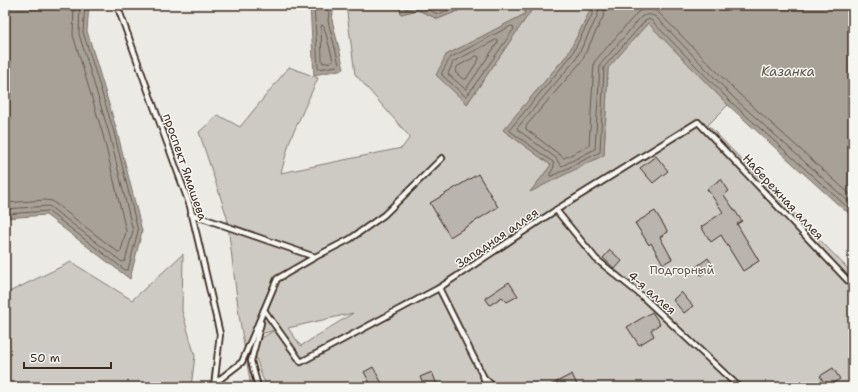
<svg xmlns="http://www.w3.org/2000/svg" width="858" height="392" viewBox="0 0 858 392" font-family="'Shantell Sans',sans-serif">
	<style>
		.green { fill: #cdcac4; stroke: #847a71; fill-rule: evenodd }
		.water { fill: #a8a198; stroke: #7c7167 }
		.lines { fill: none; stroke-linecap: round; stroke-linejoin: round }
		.shore { stroke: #675a4f; stroke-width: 1 }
		.building { fill: #bab4ae; stroke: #3b2a1e }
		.service-casing { stroke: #3b2a1e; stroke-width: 8 }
		.service { stroke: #f6f6f2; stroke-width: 4.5 }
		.labels { text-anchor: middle; stroke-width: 3; stroke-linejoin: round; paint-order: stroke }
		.street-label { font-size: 12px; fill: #3b2a1e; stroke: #f6f6f2 }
		.park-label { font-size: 12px; fill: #605248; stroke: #f6f6f2 }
		.water-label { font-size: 13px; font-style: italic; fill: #615449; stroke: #f6f6f2 }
	</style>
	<rect width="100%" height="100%" fill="#ebeae5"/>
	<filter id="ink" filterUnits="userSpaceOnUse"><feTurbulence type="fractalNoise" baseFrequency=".025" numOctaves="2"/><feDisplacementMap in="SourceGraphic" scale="8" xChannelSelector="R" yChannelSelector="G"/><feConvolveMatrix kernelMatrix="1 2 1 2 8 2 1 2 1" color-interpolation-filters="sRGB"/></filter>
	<g filter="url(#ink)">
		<g class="green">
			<path d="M346,5h53l2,9 17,-4 20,9 34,-14h53v9l-79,41 21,49 68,-99h52l3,6 -22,43 -65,76 48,35 -20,26 73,-36 4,-87 40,-45 80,82 -20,20 145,149v113h-585l-6,-10 -10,-33 23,-14 -18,5 -9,7 14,45h-11l-12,-72 -12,-98 -28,-85 19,-17 22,12 49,-60 29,11 -28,62 -9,33 121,-25 8,-11 -55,-63zM353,313l-52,33 -13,-18z"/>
			<path d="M183,254l-1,57 13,45 -4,31h-186v-93l66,-32 61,38z"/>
		</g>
		<g class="water">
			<path d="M5,5h84l-2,26 30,100 25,100 -12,48 -84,-64 -41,3z"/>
			<path d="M310,5h24l-2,15 12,49 -30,6z"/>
			<path d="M399,5h73l-34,14 -20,-9 -17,4z"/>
			<path d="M525,5h10l-68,99 -31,-29 10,-20 79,-41z"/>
			<path d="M587,5h266v210l-10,-6 -115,-104 -80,-82 -40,45 -4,87 -74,37 21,-27 -48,-35 65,-76 22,-43z"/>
		</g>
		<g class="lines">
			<g class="shore">
				<path d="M314,5l4,63 1,1 18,-3 2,-2 -11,-43 2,-16"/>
				<path d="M403,5l2,4 14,-3 19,8 24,-9"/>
				<path d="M591,5l2,5v3l-22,43 -61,73v2l43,31 1,5 -4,7v2h2l48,-24 4,-85 41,-46 4,-2 3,2 79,81 114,103 8,5"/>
				<path d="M597,5l1,5v5l-22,44 -59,69 1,2 38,28 4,7 2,1 33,-17 5,-84 41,-48c5,-3 10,-3 15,0l78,81 114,103 5,3"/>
				<path d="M603,5l2,6 -2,6 -22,45 -55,64v3l38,29 25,-12 5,-84 43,-49c7,-6 15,-6 22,0l80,81 114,103"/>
				<path d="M322,25l2,2 9,33 -2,2 -7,1 -2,-1 -1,-35z"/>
				<path d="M511,26h2l1,3 -47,67h-2l-23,-21v-3l8,-14z"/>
				<path d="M496,40h2v2l-32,47 -2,-1 -16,-14 5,-12z"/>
				<path d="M477,56l2,1v2l-13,20h-3l-8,-7 2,-5z"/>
				<path d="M5,203l40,-3 7,1 66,51 3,-1 5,-20 -23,-96 -30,-100 1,-30"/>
				<path d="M5,209l44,-3 73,56 3,-1 8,-30 -24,-98 -30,-99 1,-29"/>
				<path d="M5,214l43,-3 77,59h3l10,-39 -24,-99 -31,-100 2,-27"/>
			</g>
		</g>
		<g class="building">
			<path d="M656,156l12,15 -15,12 -13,-15z"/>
			<path d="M478,174l20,33 -48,30 -20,-34z"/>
			<path d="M721,179l8,12 -5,4 18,26 -5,3 22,37 -16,10 -22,-36 -10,7 -10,-15 22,-15 -16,-23z"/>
			<path d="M655,211l13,21 -8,5 12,22 -9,5 -12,-21 -2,2 -14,-22z"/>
			<path d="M610,250l12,11 -7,8 -12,-11z"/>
			<path d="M708,258l6,9 -13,8 -5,-8z"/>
			<path d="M509,282l9,14 -11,6 -5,-5 -12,8 -5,-7z"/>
			<path d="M681,292l12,14 -9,7 -11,-13z"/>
			<path d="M652,312l8,12 -9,6 3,6 -15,9 -12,-18z"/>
			<path d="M373,367l11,20h-12l-8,-15z"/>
			<path d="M833,368l7,11 -13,8 -7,-11z"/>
			<path d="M432,372l6,15h-13l-5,-10z"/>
			<path d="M572,374l6,13h-31z"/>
		</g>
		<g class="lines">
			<g class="service-casing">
				<g id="service">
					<path d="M117,5l73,201 30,128 -6,53"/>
					<path d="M556,210l40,49 46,37 97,91"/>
					<path d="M191,214l124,43"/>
					<path d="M439,288l45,90 10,9"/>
					<path d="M264,310l37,52 138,-74 117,-78 142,-88 155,164"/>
					<path d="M215,383l27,-21 35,-83 38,-22 35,-18 34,-24 58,-57"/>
					<path d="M258,387l-7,-26 10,-38"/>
					<path d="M484,387v-9"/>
				</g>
			</g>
			<use href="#service" class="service"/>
		</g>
	</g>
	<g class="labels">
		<g class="street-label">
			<text transform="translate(185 167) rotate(71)" y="4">проспект Ямашева</text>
			<text transform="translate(783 197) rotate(47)" y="4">Набережная аллея</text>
			<text transform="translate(497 238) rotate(-34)" y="4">Западная аллея</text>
			<text transform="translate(652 293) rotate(41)" y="4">4-я аллея</text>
		</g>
		<g class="park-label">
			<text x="682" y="274">Подгорный</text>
		</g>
		<g class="water-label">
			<text x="788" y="76">Казанка</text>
		</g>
	</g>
	<rect width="858" height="392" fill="none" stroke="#f6f6f2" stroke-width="20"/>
	<rect x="10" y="10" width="838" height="372" fill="none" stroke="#3b2a1e" stroke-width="1.5" filter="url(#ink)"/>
	<path d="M24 362v6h87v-6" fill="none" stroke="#3b2a1e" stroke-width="2"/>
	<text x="30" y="362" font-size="12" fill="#3b2a1e" stroke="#f6f6f2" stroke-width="3" paint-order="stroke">50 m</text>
</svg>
